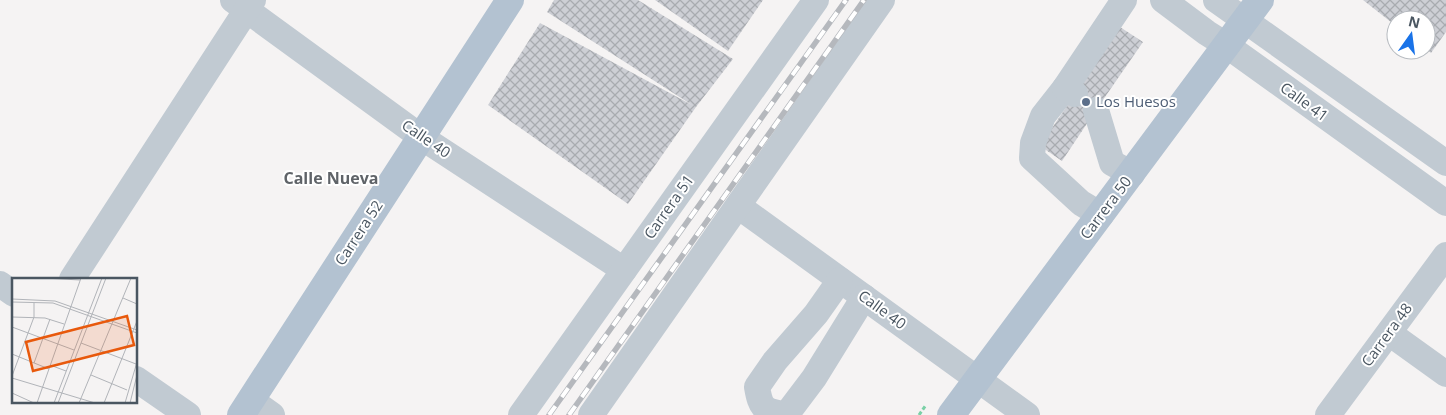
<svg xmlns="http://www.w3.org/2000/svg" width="1446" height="415" viewBox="0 0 1446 415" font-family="'Open Sans',sans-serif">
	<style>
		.building { fill: url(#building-cross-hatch) }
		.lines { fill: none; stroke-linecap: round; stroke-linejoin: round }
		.path { stroke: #7ad0a6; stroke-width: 3; stroke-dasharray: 4 2.5; stroke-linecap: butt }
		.minor { stroke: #c1cad2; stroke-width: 26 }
		.major { stroke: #b3c2d1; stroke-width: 28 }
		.rail-casing { stroke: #b5b8bd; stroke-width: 5.5 }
		.rail { stroke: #fff; stroke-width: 4; stroke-dasharray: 11; stroke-linecap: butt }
		.service-dot { fill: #5c6f8a; stroke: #fff; stroke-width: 2 }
		.labels { text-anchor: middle; stroke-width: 4; stroke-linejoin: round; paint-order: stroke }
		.service-label { font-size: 15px; fill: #4e5e75; stroke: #fff; text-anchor: start }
		.street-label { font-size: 15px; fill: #4a5661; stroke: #fff }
		.neighbourhood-label { font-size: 16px; font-weight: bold; fill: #5f6368; stroke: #fff }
		.inset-road { fill: none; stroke: #b1b4b9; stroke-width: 1 }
		.view { fill: #e8590c; fill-opacity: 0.15; stroke: #e8590c; stroke-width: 2.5 }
		.inset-edge { fill: none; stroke: #4a5661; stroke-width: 2.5 }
	</style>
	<defs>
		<pattern id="building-cross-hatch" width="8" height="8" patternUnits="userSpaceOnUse" patternTransform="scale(1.25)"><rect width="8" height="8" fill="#cdcfd5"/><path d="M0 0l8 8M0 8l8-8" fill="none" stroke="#a8abb0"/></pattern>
	</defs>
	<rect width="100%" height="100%" fill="#f5f3f3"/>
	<g class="building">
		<path d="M554,0h84l95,59 -37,48 -68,97 -140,-99 52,-82 152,82 -145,-93z"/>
		<path d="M655,0h108l-35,51z"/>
		<path d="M1363,0h83v32l-15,21 -5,-4v-29h-30v6z"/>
		<path d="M1120,27l23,15 -47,68 -34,51 -22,-15z"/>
	</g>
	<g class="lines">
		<path class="path" d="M919,415l7,-10"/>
		<g class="minor">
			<path d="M233,0l188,137 203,133"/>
			<path d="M1163,0l44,33 19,12 220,158"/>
			<path d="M1216,0l230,163"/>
			<path d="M1065,88l-22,28 -10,27 -1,15 49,45 20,12"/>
			<path d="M1075,94l-10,-6 59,-88"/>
			<path d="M1096,110l16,53 20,11"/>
			<path d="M738,206l289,209"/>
			<path d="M72,279l181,-279"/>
			<path d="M840,280l-24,34 -41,47 -18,26c4,23 7,23 29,28l28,-37 50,-81"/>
			<path d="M0,284l14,10"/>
			<path d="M1389,333l57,41"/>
			<path d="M136,379l52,36"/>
			<path d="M251,400l21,15"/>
			<path d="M521,415l295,-415"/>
			<path d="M591,415l291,-415"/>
			<path d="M1328,415l118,-160"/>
		</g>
		<g class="major">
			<path d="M241,415l269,-415"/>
			<path d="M951,415l309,-415"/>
		</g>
		<g class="rail-casing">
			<g id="rail">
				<path d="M549,415l297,-415"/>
				<path d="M569,415l295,-415"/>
			</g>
		</g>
		<use href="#rail" class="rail"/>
	</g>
	<circle class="service-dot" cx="1086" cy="102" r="5"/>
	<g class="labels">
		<g class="service-label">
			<text x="1096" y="107">Los Huesos</text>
		</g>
		<g class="street-label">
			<text transform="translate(1304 102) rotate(36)" y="5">Calle 41</text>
			<text transform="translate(426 139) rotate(34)" y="5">Calle 40</text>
			<text transform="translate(669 207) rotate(-55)" y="5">Carrera 51</text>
			<text transform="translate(1106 208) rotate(-53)" y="5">Carrera 50</text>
			<text transform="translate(359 233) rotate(-57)" y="5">Carrera 52</text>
			<text transform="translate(882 310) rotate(36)" y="5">Calle 40</text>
			<text transform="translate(1387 335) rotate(-54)" y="5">Carrera 48</text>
		</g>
		<g class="neighbourhood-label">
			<text x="331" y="184">Calle Nueva</text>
		</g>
	</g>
	<g transform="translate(12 278)">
		<rect width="125" height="125" fill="#f5f3f3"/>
		<path class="inset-road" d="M32,0l36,2M111,20l14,6M0,21l43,2 82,29M0,24l41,1 84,30M0,39l33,1 19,6M0,49l62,23M69,65l55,21M0,76l37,15M22,85l16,-44M38,87l16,6M79,97l36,15M0,98l22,-59v-14M0,100l83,25M0,115l22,10M25,125l44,-125M42,125l48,-125M46,125l48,-125M67,125l52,-125M92,125l33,-82M113,125l12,-41M118,125l7,-28"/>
		<path class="view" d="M115,38l7,29 -101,26 -7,-29z"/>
		<rect width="125" height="125" class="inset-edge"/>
	</g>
	<g transform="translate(1411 35) rotate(14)"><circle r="24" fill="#ffffff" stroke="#b7bbc0"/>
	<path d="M0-4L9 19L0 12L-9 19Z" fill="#1a73e8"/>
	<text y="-8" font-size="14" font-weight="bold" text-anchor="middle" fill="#4a5661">N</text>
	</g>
</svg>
